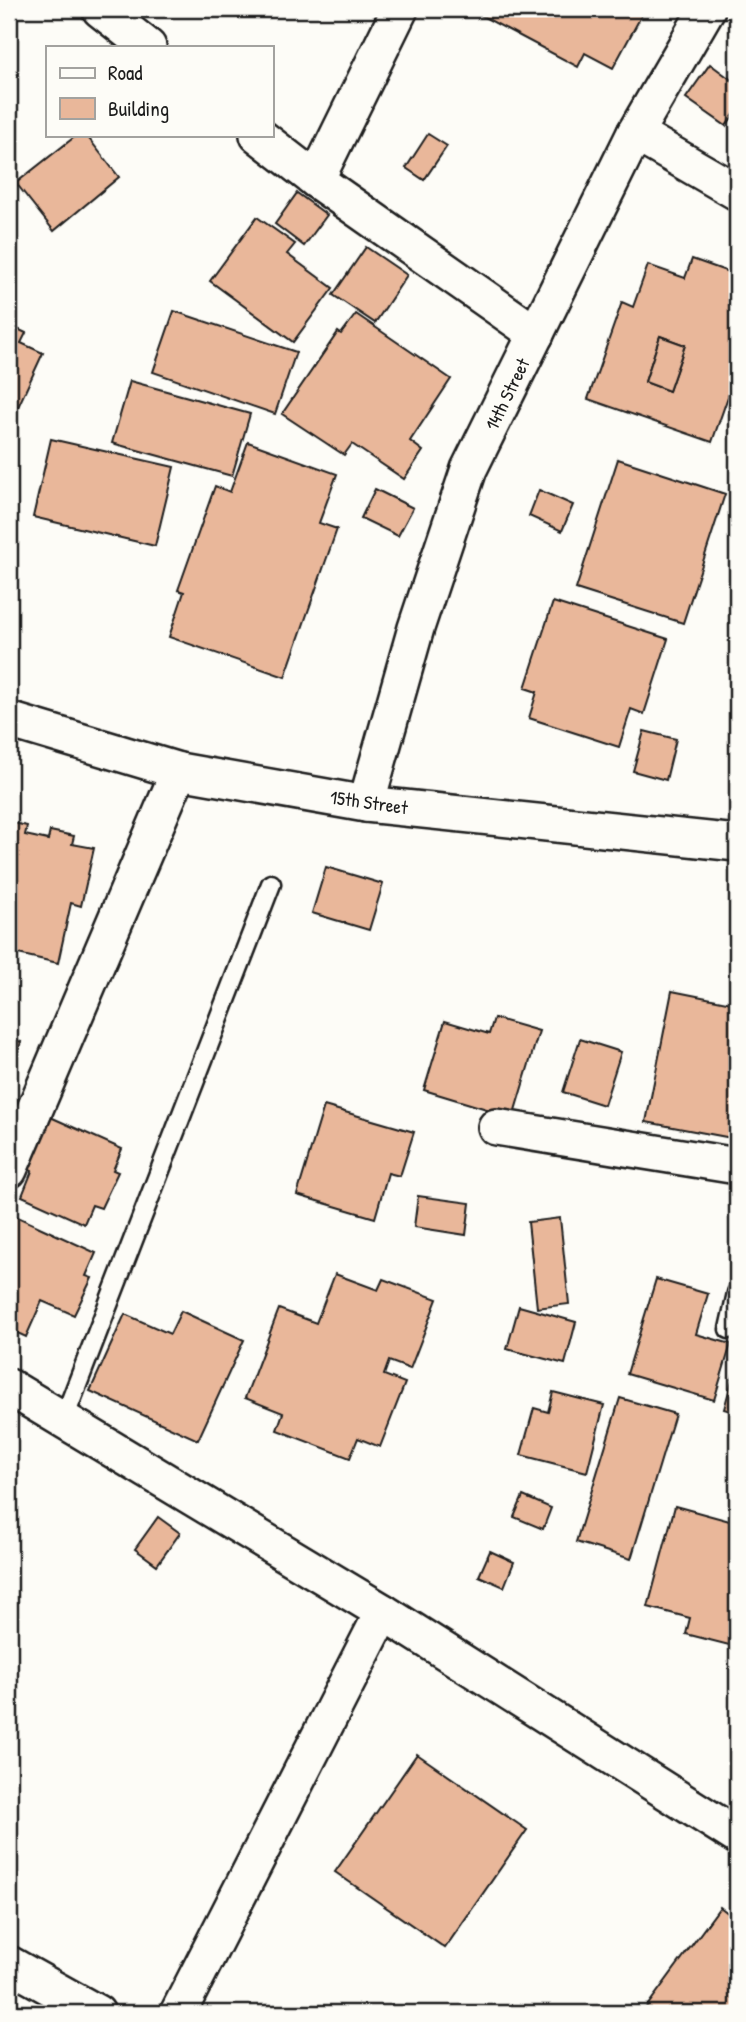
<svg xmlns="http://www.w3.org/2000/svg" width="746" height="2022" viewBox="0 0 746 2022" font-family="'Patrick Hand',sans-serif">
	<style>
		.building { fill: #e9b79a; stroke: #1c1c1c; stroke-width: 2; fill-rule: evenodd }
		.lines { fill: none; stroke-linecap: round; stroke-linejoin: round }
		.service-casing { stroke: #1c1c1c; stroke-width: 23 }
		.minor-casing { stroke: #1c1c1c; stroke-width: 40 }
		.service { stroke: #fdfcf7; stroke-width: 18 }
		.minor { stroke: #fdfcf7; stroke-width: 35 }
		.labels { text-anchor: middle; stroke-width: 5; stroke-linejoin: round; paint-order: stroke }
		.street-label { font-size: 19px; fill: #1c1c1c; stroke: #fdfcf7 }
	</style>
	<rect width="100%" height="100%" fill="#fdfcf7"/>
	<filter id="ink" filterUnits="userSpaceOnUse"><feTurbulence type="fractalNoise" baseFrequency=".0143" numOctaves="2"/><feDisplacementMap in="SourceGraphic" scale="14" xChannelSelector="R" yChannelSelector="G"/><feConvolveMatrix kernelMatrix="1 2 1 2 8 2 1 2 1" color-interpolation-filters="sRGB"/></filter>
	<g filter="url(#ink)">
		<g class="building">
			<path d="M469,9h176l-32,59 -28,-15 -7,14z"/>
			<path d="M710,64l27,20v26l-11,16 -40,-28z"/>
			<path d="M428,134l19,12 -23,34 -18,-12z"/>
			<path d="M77,135h9l33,42 -65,54 -38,-48z"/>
			<path d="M297,193l30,22 -23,31 -29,-22z"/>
			<path d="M257,217l38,27 -8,10 46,34 -40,54 -83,-61z"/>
			<path d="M366,247l41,28 -32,48 -42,-28z"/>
			<path d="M692,259l45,16v96l-25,71 -124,-43 34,-97 11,5 15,-42 37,13zM660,336l25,9 -16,46 -24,-9z"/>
			<path d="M174,311l122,41 -21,62 -122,-42z"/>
			<path d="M356,314l95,65 -41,62 13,10 -19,28 -52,-35 -8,11 -62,-41 56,-82 3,2z"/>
			<path d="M9,325l17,8 -5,10 22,10 -25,54 -9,-4z"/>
			<path d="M660,336l25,9 -16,46 -24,-9z"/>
			<path d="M130,381l120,33 -18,62 -120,-33z"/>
			<path d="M51,439l123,28 -19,79 -122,-29z"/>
			<path d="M248,442l89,32 -18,49 18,6 -52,148 -116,-40 15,-45 -6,-2 37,-104 15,6z"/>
			<path d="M618,459l107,35 -42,129 -107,-34z"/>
			<path d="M375,489l38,19 -15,28 -37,-18z"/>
			<path d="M539,490l34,15 -11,26 -33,-15z"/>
			<path d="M553,602l115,37 -24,75 -13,-5 -12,38 -90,-29 8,-26 -12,-4z"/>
			<path d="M644,731l32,8 -10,41 -33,-9z"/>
			<path d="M9,822l18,4 -2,9 23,5 2,-9 24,5 -2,8 22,4 -13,58 -10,-3 -13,60 -49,-11z"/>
			<path d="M326,867l57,17 -14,46 -57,-17z"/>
			<path d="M672,991l65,13v135l-91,-17z"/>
			<path d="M494,1018l45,13 -26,86 -89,-27 21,-69 44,13z"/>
			<path d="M9,1038l12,4 -12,35z"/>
			<path d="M580,1039l41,13 -17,53 -41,-13z"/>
			<path d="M324,1106l90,26 -14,44 -12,-3 -13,45 -78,-23z"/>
			<path d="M46,1115l76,34 -9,21 5,2 -17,36 -9,-3 -8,19 -62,-28 10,-25 -9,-4z"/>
			<path d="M418,1196l52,7 -4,32 -52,-8z"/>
			<path d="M9,1213l87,40 -10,23 6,2 -18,37 -32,-14 -16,36 -17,-8z"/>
			<path d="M560,1218l9,86 -32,4 -9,-86z"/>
			<path d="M335,1274l43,16 5,-11 54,20 -27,70 -21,-8 -5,14 21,8 -25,64 -22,-9 -8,20 -73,-28 6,-17 -38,-15 34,-89 37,14z"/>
			<path d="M656,1279l52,15 -12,40 35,10 -17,56 -87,-26z"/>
			<path d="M519,1306l57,16 -11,42 -58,-15z"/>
			<path d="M181,1311l63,29 -46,100 -108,-49 35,-77 45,20z"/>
			<path d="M737,1362v51l-13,-4z"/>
			<path d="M553,1392l51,13 -17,67 -66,-17 13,-47 14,4z"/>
			<path d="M620,1398l55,16 -44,145 -55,-17z"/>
			<path d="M523,1496l28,12 -8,21 -29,-12z"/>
			<path d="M675,1506l62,17v124l-51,-13 4,-16 -42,-11z"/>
			<path d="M158,1517l22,16 -23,32 -22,-16z"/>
			<path d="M490,1551l24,11 -10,25 -25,-11z"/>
			<path d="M417,1754l110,76 -82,118 -110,-76z"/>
			<path d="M720,1907l17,13v17l-3,5 3,3v59l-6,9h-89z"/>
		</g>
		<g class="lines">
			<g class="service-casing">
				<g id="service">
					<path d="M729,1329l8,-36"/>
					<path d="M63,1421l208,-537"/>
				</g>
			</g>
			<g class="minor-casing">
				<g id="minor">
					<path d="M100,9l48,38"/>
					<path d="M635,133l102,59"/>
					<path d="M258,135l58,45 220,154"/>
					<path d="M316,180l84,-171"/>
					<path d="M9,720l170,51 187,33 371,39"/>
					<path d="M366,804l50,-176 53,-159 166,-336 72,-124"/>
					<path d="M496,1127l241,39"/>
					<path d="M9,1170l170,-399"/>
					<path d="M9,1387l374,225 354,224"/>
					<path d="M9,1964l88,49"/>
					<path d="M178,2013l205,-401"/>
				</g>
			</g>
			<use href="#service" class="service"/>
			<use href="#minor" class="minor"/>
		</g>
	</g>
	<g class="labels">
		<g class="street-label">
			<text transform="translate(507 394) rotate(-64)" y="7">14th Street</text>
			<text transform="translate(369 802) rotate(8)" y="7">15th Street</text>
		</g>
	</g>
	<rect width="746" height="2022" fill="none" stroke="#fdfcf7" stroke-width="35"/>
	<rect x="18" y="18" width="711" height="1987" fill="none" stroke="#1c1c1c" stroke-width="2.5" filter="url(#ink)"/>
	<rect x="46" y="46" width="228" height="91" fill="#fdfcf7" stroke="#a3a29f" stroke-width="2"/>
	<rect x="60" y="68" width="35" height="10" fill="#fdfcf7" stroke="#a3a29f" stroke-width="2"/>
	<text x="108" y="80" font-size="21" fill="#1c1c1c">Road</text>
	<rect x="60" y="98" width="35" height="21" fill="#e9b79a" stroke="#a3a29f" stroke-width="2"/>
	<text x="108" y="116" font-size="21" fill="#1c1c1c">Building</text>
</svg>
